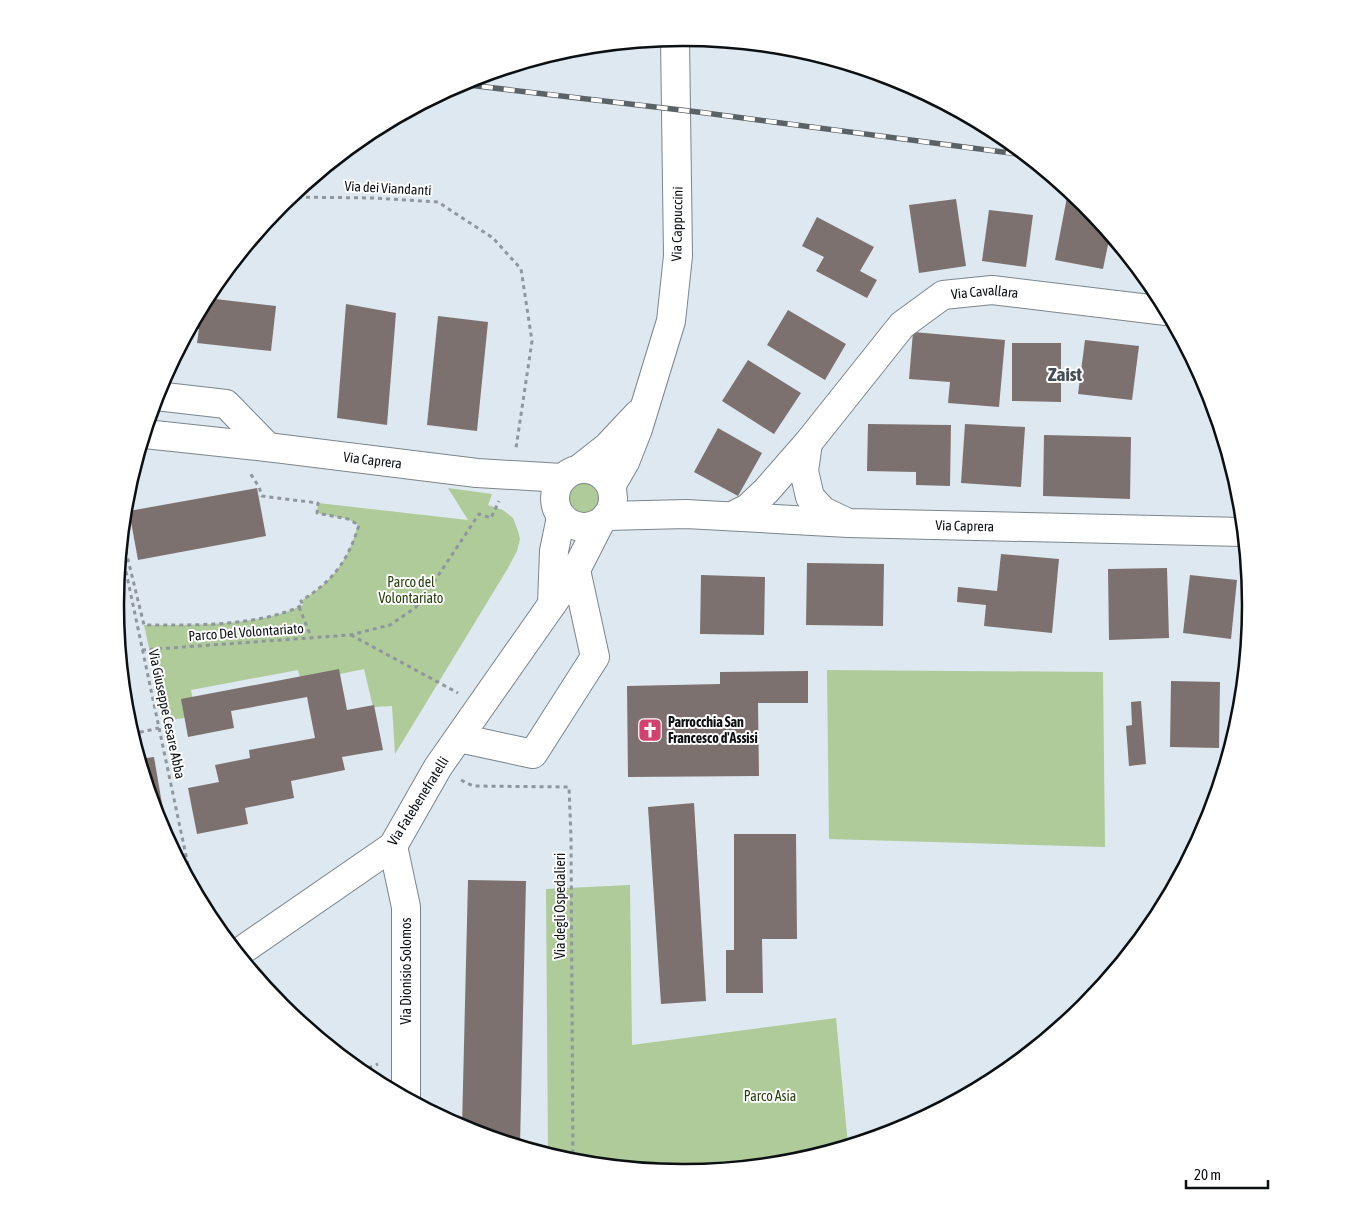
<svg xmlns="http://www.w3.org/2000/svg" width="1366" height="1210" viewBox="0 0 1366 1210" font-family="'Asap Condensed',sans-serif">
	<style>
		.green { fill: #aecb99 }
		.building { fill: #7d716f }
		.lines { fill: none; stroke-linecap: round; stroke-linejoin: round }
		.minor-casing { stroke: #7b858c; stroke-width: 30 }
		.path { stroke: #8f969d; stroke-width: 3; stroke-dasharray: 4 4; stroke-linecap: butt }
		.minor { stroke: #fff; stroke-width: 28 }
		.rail-casing { stroke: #5b6266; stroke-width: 5.5 }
		.rail { stroke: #fff; stroke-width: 4; stroke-dasharray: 11; stroke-linecap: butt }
		.labels { text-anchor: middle; stroke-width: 4; stroke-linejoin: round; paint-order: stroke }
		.street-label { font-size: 14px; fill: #0c1013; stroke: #fff }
		.park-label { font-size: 14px; fill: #27400d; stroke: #fff }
		.poi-label { font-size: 14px; font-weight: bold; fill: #0c1013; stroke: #fff; text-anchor: start }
		.district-label { font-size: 19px; font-weight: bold; fill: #454e54; stroke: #fff }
		.rim { fill: none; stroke: #0c1013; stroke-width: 2.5 }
	</style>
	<rect width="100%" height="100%" fill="#dee8f0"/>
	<g class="green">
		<circle cx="585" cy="496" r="18"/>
		<path d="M448,488l44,6 -4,11 15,5 10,8 5,13 2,8 -3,12 -9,17 -113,186 -3,-48 -19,1 -9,-38 -63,13 -3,-12 -107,20 5,26 -31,5 -21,-96c50,0 113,2 159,-20l-2,-4c32,-20 47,-40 57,-76l-10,-6 -31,-6 1,-10 150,17z"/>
		<path d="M827,670l276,2 2,175 -276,-8z"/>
		<path d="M630,885l2,160 204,-27 12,127 -55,17 -110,10 -111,-10 -24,-8 -2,-265z"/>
	</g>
	<g class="building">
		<path d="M1067,197l12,2 5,5 26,31 -7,34 -48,-9z"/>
		<path d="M956,199l10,67 -47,7 -10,-68z"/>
		<path d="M989,210l44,5 -7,52 -44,-6z"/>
		<path d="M817,217l57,30 -14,24 17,9 -10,18 -51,-27 8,-14 -22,-11z"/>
		<path d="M207,298l69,8 -5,45 -74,-8 2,-14 -8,-1z"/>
		<path d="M346,304l50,9 -9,112 -50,-7z"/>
		<path d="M788,310l58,34 -21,36 -58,-35z"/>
		<path d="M438,316l50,6 -11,109 -50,-6z"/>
		<path d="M913,332l92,8 -6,67 -51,-4 2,-21 -41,-3z"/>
		<path d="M1085,340l54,6 -7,54 -54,-6z"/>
		<path d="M1012,343h49v59l-49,-1z"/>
		<path d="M748,360l53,33 -27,41 -52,-33z"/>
		<path d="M868,424l83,1 -1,61 -34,-1v-13l-49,-1z"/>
		<path d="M965,424l60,3 -4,60 -60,-4z"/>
		<path d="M718,428l44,25 -24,43 -44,-24z"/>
		<path d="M1044,435l87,2 -1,62 -87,-3z"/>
		<path d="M257,488l9,48 -128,24 -9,-49z"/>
		<path d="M1001,554l58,5 -7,74 -68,-7 2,-21 -29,-3 1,-15 39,4z"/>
		<path d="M807,563l77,1 -1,62 -77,-1z"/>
		<path d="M1167,568l2,70 -60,2 -1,-71z"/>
		<path d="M701,575l64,2 -1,58 -64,-1z"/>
		<path d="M1190,575l47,5 -6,59 -48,-6z"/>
		<path d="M339,669l8,41 27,-5 9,45 -41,7 3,13 -54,11 3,17 -49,10 3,16 -51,10 -9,-46 31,-6 -4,-17 35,-7 -1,-8 66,-12 -8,-41 -76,14 3,17 -46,9 -7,-38z"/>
		<path d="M808,671v32h-50l1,73 -131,1 -1,-91 93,-2v-12z"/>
		<path d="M1171,681l49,1 -1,66 -49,-1z"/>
		<path d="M123,682l9,33 -5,2 -1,-2z"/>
		<path d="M1141,701l5,63 -17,2 -3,-40 6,-1 -1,-23z"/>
		<path d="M154,757l14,82 -9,-17 -19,-63z"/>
		<path d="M694,803l12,198 -45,3 -13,-197z"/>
		<path d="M734,834h62l1,105h-35l1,54h-37v-43h8z"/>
		<path d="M468,880l58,1 -6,265 -58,-19z"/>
	</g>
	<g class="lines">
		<g class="minor-casing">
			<g id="minor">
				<path d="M156,396l70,8 42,43"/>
				<path id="s1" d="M145,434l130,14 202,25 85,5"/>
				<path d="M808,443l-4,28 6,26 13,14 21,10"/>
				<circle cx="584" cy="498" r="29"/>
				<path d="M579,469l28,-22 31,-33"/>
				<path d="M611,486l14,-24 13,-33 33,-108 7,-65 -3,-218"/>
				<path id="s2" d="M607,516l79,-2 162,9 395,9"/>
				<path id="s3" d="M732,516l16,-8 18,-17 42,-48 94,-118 41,-30 49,-5 174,21"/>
				<path d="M552,604l2,-53 7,-34"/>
				<path d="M459,738l74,16 62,-97 -19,-87"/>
				<path d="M393,846l13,61v191"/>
				<path d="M238,953l155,-107 45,-79 138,-197 24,-47"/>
			</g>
		</g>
		<g class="path">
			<path d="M290,197l85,1 63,4 55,36 28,31 11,72 -16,107"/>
			<path d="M122,535l22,90c50,0 113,2 159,-20l-2,-4c32,-20 47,-40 58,-76l-11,-6 -31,-6 1,-10 -56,-7 -3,-9 -9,-14"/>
			<path d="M121,548l71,336"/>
			<path d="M299,607l13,32"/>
			<path d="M351,635l107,58"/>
			<path d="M142,650l208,-15 40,-10 25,-17 9,-11 55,-83 12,4 8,-17"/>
			<path d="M132,734l27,-6"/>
			<path d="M461,780l12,6 96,1 2,50 2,325"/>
			<path d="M361,1071l17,-7"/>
		</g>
		<use href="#minor" class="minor"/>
		<g class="rail-casing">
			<path id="rail" d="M460,84l238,28 327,43"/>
		</g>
		<use href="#rail" class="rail"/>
	</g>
	<defs>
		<g id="church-square" transform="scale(1.25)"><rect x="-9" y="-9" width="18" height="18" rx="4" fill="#d1436e" stroke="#fff"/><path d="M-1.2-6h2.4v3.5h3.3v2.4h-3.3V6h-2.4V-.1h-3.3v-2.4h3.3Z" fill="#fff"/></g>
	</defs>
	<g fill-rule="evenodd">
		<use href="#church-square" x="650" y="730"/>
	</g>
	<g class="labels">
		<g class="street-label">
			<text transform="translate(388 188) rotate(3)" y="5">Via dei Viandanti</text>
			<text transform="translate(677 224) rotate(-89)" y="5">Via Cappuccini</text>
			<text dy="5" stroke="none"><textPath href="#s3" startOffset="350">Via Cavallara</textPath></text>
			<text dy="5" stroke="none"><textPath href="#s1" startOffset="229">Via Caprera</textPath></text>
			<text dy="5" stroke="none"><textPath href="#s2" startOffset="358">Via Caprera</textPath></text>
			<text transform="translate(246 632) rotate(-4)" y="5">Parco Del Volontariato</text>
			<text transform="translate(167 714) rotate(78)" y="5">Via Giuseppe Cesare Abba</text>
			<text transform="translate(418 801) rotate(-58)" y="5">Via Fatebenefratelli</text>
			<text transform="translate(560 906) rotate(-90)" y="5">Via degli Ospedalieri</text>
			<text transform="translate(406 971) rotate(-90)" y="5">Via Dionisio Solomos</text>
		</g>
		<g class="park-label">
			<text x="411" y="587">Parco del<tspan x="411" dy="16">Volontariato</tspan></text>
			<text x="770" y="1101">Parco Asia</text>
		</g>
		<g class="poi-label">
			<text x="668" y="727">Parrocchia San<tspan x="668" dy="16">Francesco d'Assisi</tspan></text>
		</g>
		<g class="district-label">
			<text x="1065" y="381">Zaist</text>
		</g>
	</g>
	<path d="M0 0H1366V1210H0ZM124 605a559 559 0 1 1 1118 0a559 559 0 1 1-1118 0Z" fill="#fff" fill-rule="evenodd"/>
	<path class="rim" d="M124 605a559 559 0 1 1 1118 0a559 559 0 1 1-1118 0Z"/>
	<path d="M1186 1180v8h82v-8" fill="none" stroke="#0c1013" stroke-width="2.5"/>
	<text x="1194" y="1180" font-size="15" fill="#0c1013" stroke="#ffffff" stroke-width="4" paint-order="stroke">20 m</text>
</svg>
